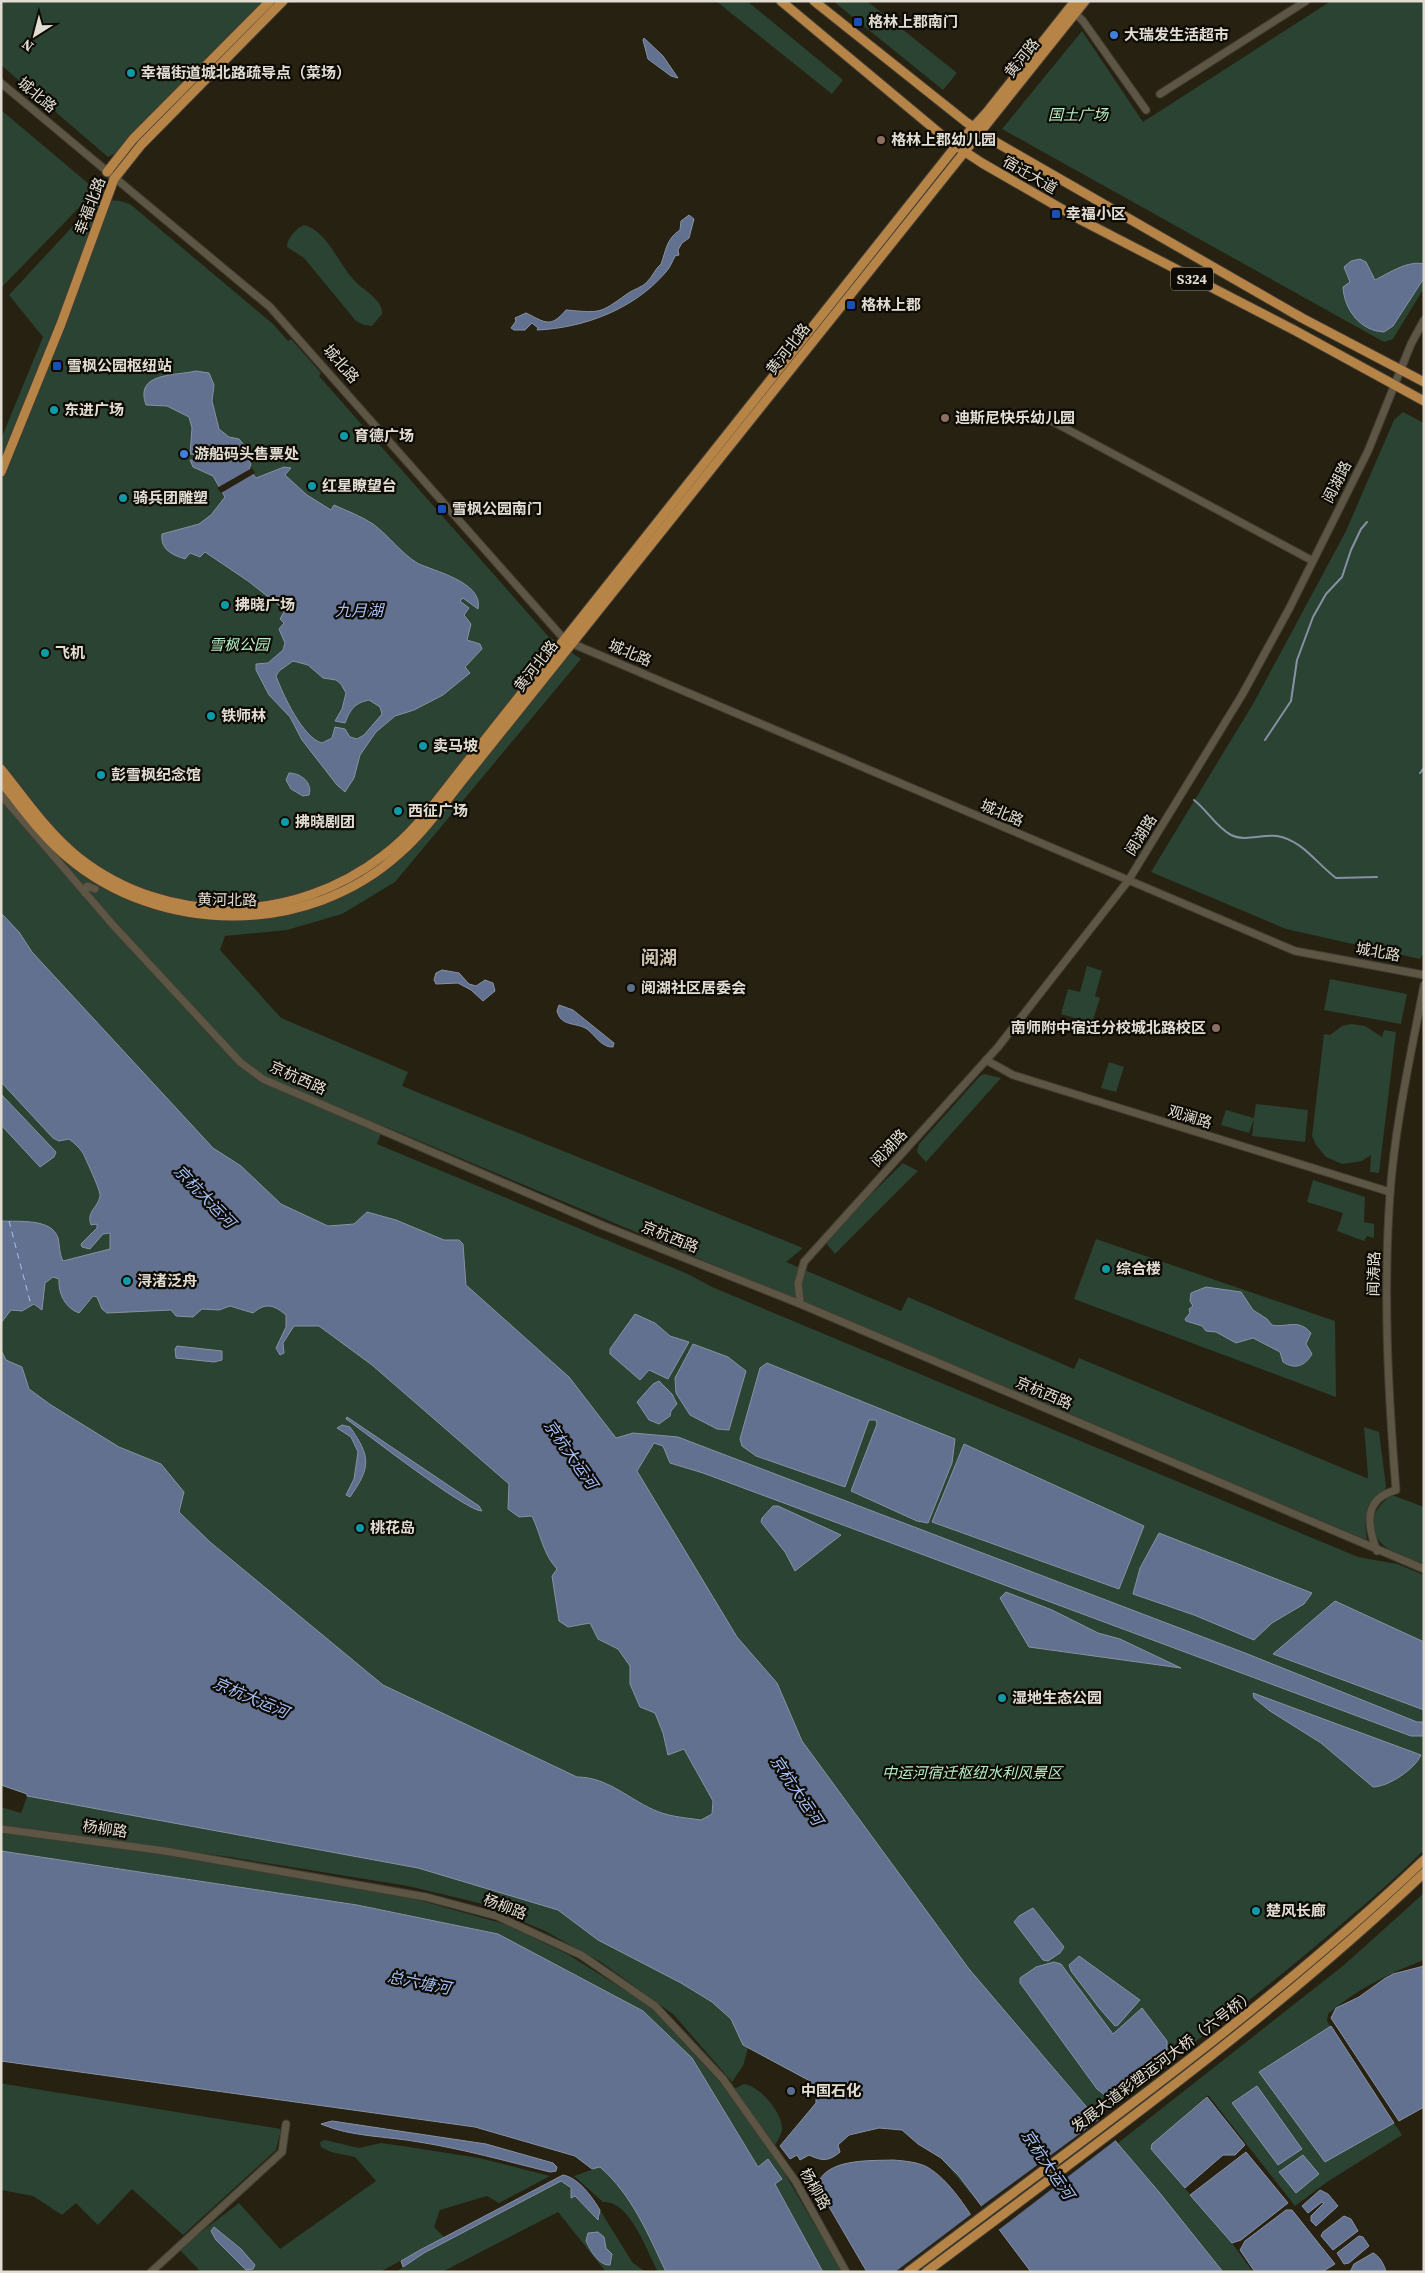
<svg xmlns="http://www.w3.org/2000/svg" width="1425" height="2273" viewBox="0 0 1425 2273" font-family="'Source Serif 4','Noto Sans SC',serif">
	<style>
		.green { fill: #2a4332 }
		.water { fill: #627190; stroke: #8891a4; fill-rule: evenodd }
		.pier { fill: #272112 }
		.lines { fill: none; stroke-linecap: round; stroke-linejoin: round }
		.stream { stroke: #8891a4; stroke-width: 2 }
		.ferry { stroke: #a5bff6; stroke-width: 1; stroke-dasharray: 6 5; stroke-linecap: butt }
		.minor-casing { stroke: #423d33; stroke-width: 9 }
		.major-casing { stroke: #423d33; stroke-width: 11 }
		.minor { stroke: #5d5645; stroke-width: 7 }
		.major { stroke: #b68446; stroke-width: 9 }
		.transit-dot { fill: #1a4fb4; stroke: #0e0b05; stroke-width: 2 }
		.shop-dot { fill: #3f7fe0; stroke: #0e0b05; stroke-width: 2 }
		.culture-dot { fill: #0f9aa8; stroke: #0e0b05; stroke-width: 2 }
		.education-dot { fill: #8d6e63; stroke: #0e0b05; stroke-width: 2 }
		.service-dot { fill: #5c6f8a; stroke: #0e0b05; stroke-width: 2 }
		.labels { text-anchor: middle; stroke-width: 4.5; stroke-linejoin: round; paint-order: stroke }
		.shield { fill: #0e0b05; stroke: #a29e95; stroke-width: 1 }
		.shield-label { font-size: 14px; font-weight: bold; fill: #e1ddd3 }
		.poi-label { font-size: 15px; font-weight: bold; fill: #e1ddd3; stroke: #0e0b05; text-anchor: start }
		.street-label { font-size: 15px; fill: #e1ddd3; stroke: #0e0b05 }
		.park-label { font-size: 15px; font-style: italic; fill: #b3eec4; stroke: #0e0b05 }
		.water-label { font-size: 16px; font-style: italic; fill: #a5bff6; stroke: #0e0b05 }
		.quarter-label { font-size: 18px; font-weight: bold; fill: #c9c1ad; stroke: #0e0b05 }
	</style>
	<rect width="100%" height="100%" fill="#272112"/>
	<g class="green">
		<path d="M1,1h263l-150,153 -6,3 -107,-92z"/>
		<path d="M716,1h31l96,79 -11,14z"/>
		<path d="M833,1h34l90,72 -14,17z"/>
		<path d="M1331,1h93v287l-31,51 -9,3 -382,-213 80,-98 61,91z"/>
		<path d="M1,110l95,80 -95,98z"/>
		<path d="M98,199l22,2 10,3 143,120 15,17 3,-2 30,34 -2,3 229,260 33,23 -186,223 -53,32 -55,16 -62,6 -5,14 61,68 127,54 -6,14 401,162 -17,14 115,49 7,-14 166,72 5,-11 285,119 4,1v-3l-4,-48 15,5 7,54c-1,6 -3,6 -7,10 -15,14 -15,25 -12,44l-983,-414 -7,18 311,130 24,13 646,270 39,7 27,11v275c-37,37 -79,71 -119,105 -105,87 -217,166 -327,247l-37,-44 -23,-14 -16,-14 -154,-82 -5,18 -11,16 -58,-67 -73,-53 -56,-31 -66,-28 -71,-17 -178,-29 -229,-31v-19l20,6 7,-19 -27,-9v-1346l42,-102 -34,-42z"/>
		<path d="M304,225c23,6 35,39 49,54 8,10 31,21 29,35l-10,12 -8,-1 -8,-4 -52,-63 -17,-11c0,-8 9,-19 17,-22z"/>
		<path d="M1403,412l21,11v529l-4,7 -134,-30 -135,-57 102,-168 93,-173 48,-111z"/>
		<path d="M1087,966l15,5 -7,25 5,2 -8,25 -31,-9 7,-25 12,3z"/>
		<path d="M1330,979l77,15 -6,30 -77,-14z"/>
		<path d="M1351,1024l14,2 17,11 2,-7 12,2 -17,141 -9,-1 1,-17 -9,6 -20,3 -16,-7 -10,-12 -4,-9 12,-102 6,1 12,-9z"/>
		<path d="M1109,1062l15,5 -8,25 -15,-4z"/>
		<path d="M984,1074l17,4 -75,84 -9,-10 2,-8 61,-68z"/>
		<path d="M1256,1104l52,6 -3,32 -53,-6 2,-17 -5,14 -28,-8 5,-15 28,8z"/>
		<path d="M903,1163l15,8 -83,83 -9,-11 2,-6z"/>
		<path d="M1313,1180l52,17 -1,25 10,2v14l-7,-2 -3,5 -27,-10 6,-18 -36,-11z"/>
		<path d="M1096,1239l239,82 1,76 -262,-98z"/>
		<path d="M1392,1495l32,12v57c-22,-9 -54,-15 -50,-45 1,-10 10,-19 18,-24z"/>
		<path d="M1,1832l225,32 175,31 107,30 61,30 82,52 73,80 50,68 68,117h-19l-48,-89 7,-4 -24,-12 -66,-109 -49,-47 -145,-77 -141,-29 -356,-54z"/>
		<path d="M1424,1893v67c-36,14 -67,29 -96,54l-1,7 75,114 -75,47 -32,24 -87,-111 -56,49 -1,5 81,94 21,29h-30l-105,-129 226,-178z"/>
		<path d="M1,2083l4,1 276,45 -5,21 -93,85 -51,-46 -34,36 -22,-22 -14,12 -29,-19 -32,-6z"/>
		<path d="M744,2084c16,2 39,29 38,46 -1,5 -4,10 -7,15l-41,-56z"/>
		<path d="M325,2140l34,8 22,-5 28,4 70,11 71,18 -51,27 -12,-7 -47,14 -6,17 10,10 -64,35h-179l-22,-23 60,-46 41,46 96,-68 -21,-24 -24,-5 -10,-5 -1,-5z"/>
		<path d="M600,2167c32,28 48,67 66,105h-8c-11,-21 -29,-73 -55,-70l-29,-26z"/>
		<path d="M561,2180c6,5 9,9 13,15 7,8 16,14 22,24l4,-1v-8l32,52 13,10h-39l-48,-60 -116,60h-46l28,-19z"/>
	</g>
	<g class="water">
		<path d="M644,38l19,18 15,22 -7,-2 -23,-17 -5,-19z"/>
		<path d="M689,215l5,4 -5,19 -7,5 -4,7 1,5 -4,1c-3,6 -5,12 -10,17 -31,36 -81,55 -128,57l1,-2 -6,-5 -7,7h-11l-3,-2 5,-7 -1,-3 11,-5c19,9 24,16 40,-3 35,3 33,4 61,-16 7,-5 14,-6 20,-12 6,-6 8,-13 14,-18 5,-13 5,-25 19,-34l1,-9z"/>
		<path d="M1360,259l6,3 9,18c14,-7 33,-20 49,-16v14l-31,48 -9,6c-24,-1 -40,-23 -41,-45l7,-5 -6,-15 7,-6z"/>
		<path d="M196,371l13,2 5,12 -2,16 7,28 10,8 10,2 6,7 1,9 5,9 -2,5 7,9 28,-11 7,1 -6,7 22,20 24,15 3,-5c13,6 27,11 39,19 15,11 28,29 44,39 16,8 67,19 61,46l-15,-11 -3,3 9,7 -5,7 7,9 -4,16 13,4 2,5 -17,18 5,6 -27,22 -29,15 -19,6 -19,16 -16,23 -6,23 -9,14 -8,-7 -35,-45 -12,-23 -21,-22 -13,-25v-6l12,-1 15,-13 2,-7 -6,-14 5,-6 -4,-4 5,-9 -37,-29 -43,-29 -5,5 -10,-4 -5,6c-12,-4 -25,-9 -23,-25l37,-10 12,-9 14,-18 -12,-21 -20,-9 -3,-7h12l-1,-5 -11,-1 2,-26 -3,-11 -22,-11 -21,-1c-12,-33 29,-29 50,-34zM293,661l15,4 15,13 13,2 5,4 5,9 -4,16 -7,12 10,2c5,-13 9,-20 24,-23l11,7 2,7 -18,21 -7,4 -7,-2 -5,-8 -10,-2 -3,11 -10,5c-19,-5 -39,-48 -46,-67l3,-5z"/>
		<path d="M289,773c12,0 24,10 20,22l-6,1 -12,-7 -5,-9z"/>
		<path d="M1,913l18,19 13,20 181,196 28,18 40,38 47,22 26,-2 13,-12 29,8 48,20h15l4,4 3,41 103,92 47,61 17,-5 45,4 567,216 172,69h7v14h-13l-708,-263 -33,-10 -7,-17 -9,-3 -17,28 100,166 40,46 25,58 167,228 190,223 64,80h-192l-72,-96 -18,-18 -23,-14 -16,-14 -23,-2 -30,7 -11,10 2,7c-12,10 -18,9 -31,3l-9,5 -3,-5 -7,4 -10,-13 36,-43v-7l-6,-15 -67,-36 -12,-26 -19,-17 -31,-19 -83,-43 -40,-30 -140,-42 -391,-72v-2l-26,-9v-435l5,10 16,7 7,22 22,16 68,42 42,17 23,28 -5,20 31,30 173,143 194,92c32,0 53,24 82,35 13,5 29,6 42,8l11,-6 1,-13 -29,-52 -16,6 -5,-22 -8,-20 -15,-6 -10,-23v-18l-12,-17 -20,-10 -8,-16 -22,4 -9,-6 -7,-45 5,-7c-14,-15 -16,-34 -25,-53l-13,1 -11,-8 1,-25 -137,-119 -53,-39h-25l-11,17 1,10 -4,2 -4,-7 10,-21v-12c-12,-10 -20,-13 -33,-2l-23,-7 -11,4 -17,-1 -9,8 -17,-1 -5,-6 -64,3 -5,-4 -5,-12 -4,-1 -14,17c-14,-5 -21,-20 -20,-34l-6,-2 -8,6 -3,27 -8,-6 -12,7 -11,-1 -10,13v-102c18,1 51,-3 57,17 2,8 1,15 5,23l47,-12v-16l-7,1 -13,15 -8,-2 -1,-3 16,-16v-4l-6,1c-5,-14 7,-17 9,-29 1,-5 -14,-36 -17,-43 -4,-6 -9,-10 -14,-14l-10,2 -6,-3 -52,-56z"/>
		<path d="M442,970l17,3 10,11 7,2 9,-6 8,3 2,8 -12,10 -12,-11 -13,-7 -22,1 -2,-4 2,-7z"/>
		<path d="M559,1005l14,5 41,33 -1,4c-11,1 -18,-12 -26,-18 -11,-7 -26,-2 -30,-18z"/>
		<path d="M1,1094l55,58 -2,5 -14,10 -39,-42z"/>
		<path d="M1206,1287l35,5 12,18 14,9 5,6c15,3 26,-7 39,8l-5,11 6,10c-7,12 -17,16 -29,8l-3,-10 -27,-14 -17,5 -20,-11 -10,-1 -4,-5 -16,-5 -1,-2 5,-6 -1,-4 4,-3 -3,-5 1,-8z"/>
		<path d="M635,1314l20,9 15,13 19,6 -21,37 -19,-9 -9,10 -30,-26v-5z"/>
		<path d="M693,1344l35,13 18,14 -17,59 -12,-1 -27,-14 -14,-22 -1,-15z"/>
		<path d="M177,1346l45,5v9l-8,2 -38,-4 -1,-9z"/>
		<path d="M767,1363l188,76 -3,24 -24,60 -11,-2 -66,-30 26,-67 -1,-4h-7l-24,67 -89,-31 -14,-10 -2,-7 20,-71z"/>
		<path d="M659,1381l13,13 5,10 -6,7 -1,5 -11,8 -10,-4 -12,-18 16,-18z"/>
		<path d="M347,1417l132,89 3,5c-15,1 -116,-78 -136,-92z"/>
		<path d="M342,1425l8,2c21,30 21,40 0,70l-4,-2 8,-16 4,-27 -7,-15 -14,-9z"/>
		<path d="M964,1444l180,82 -25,63 -187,-67z"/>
		<path d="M773,1506h5l63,29 -46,36 -10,-19 -24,-30 1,-4z"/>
		<path d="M1159,1533l153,60 -8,11 -32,19 -18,17 -60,-25 -61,-21 7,-26z"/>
		<path d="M1006,1592l46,18 46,23 22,6 61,29 -152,-21 -29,-49z"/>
		<path d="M1335,1601l89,41v68l-151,-56z"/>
		<path d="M1253,1693l168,62c-6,14 -33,32 -48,32l-52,-44 -51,-32 -16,-13z"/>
		<path d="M1,1851l356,54 141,29 145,77 49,47 66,109 10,-8 14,20 -7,5 48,88h-157c-18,-38 -34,-77 -66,-105l-8,2 -17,-13 -100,-29 -474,-66z"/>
		<path d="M1033,1908l31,39 -4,6 -12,8 -5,-1 -29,-38 5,-6z"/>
		<path d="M1079,1956l61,44 -22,25 -3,1 -15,-17 -29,-38 -2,-6z"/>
		<path d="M1054,1962l7,2 52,70 29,-26 25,33v11l-7,13 -44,32 -10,-1 -9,-7 -77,-106v-5l16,-11z"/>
		<path d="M1424,1966v141l-25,14 -68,-103 5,-10 23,-11 25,-18 9,-5z"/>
		<path d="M1331,2026l63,97 -69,39 -66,-90z"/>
		<path d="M1257,2086l45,63 -24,16 -46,-62z"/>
		<path d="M1207,2097l38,48 -10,10h-12l-38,33 -34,-39 1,-5z"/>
		<path d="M332,2121l154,23 67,19 4,4 -1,4 -6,1c-44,-11 -87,-23 -131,-30 -33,-6 -68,-5 -98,-18z"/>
		<path d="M1246,2152l42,51 -47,37 -9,3 -42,-48z"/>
		<path d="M1303,2155l16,19 -23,19 -17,-21z"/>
		<path d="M893,2160c12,1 24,2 34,7 23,13 43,46 56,68l-45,37h-71l-50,-86c8,-28 52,-25 76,-26z"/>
		<path d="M563,2175c16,3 29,22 37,35l-2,10 -23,-24 -4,2v-10l-10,-7 -137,72 -21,14 -2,-6 19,-11z"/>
		<path d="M1320,2190l8,4 10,12 -22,20 -5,-5v-5l13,-13 -2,-1 -14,11 -6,-7z"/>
		<path d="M1286,2210h6l43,54 -13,8h-67l-15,-22 5,-9z"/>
		<path d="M1344,2216l7,3 7,12 -25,19 -12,-14 2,-4z"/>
		<path d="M214,2227l27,22 14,16 -2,4 -7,1 -30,-30 -5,-9z"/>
		<path d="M588,2233l10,-1 6,5 2,11 6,6 -2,11c-11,1 -20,-15 -24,-24z"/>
		<path d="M1359,2236l4,1 6,9 -20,17 -5,1 -7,-11z"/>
		<path d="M1373,2253c6,2 12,13 13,19h-36l4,-8z"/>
	</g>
	<g class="pier">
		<path d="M252,468l3,5 -34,20 -4,-5z"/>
		<path d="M1100,2119l17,20 -120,92 -18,-23z"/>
		<path d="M973,2213l12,21 -3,8 -40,30h-47z"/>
	</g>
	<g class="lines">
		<g class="stream">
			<path d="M1265,740l26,-39 6,-41 16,-43 13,-23 16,-17 9,-27 10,-21 6,-7"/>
			<path d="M1420,773l4,-5"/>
			<path d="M1194,800c13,10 22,27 37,35 14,7 31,-1 46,1 25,4 39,27 59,42l41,-1"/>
		</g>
		<path class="ferry" d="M9,1221l22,84"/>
		<g class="minor-casing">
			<g id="minor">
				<path d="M1075,13l8,8 63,89"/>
				<path d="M1,83l269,224 294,332 7,4 724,308 129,24"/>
				<path d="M1160,94l146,-93"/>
				<path d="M1048,419l265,142"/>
				<path d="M1,795l112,130 127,137 23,17 341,147 194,77 626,266"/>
				<path d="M85,893l2,-7 8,3"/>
				<path d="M986,1060l27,15 377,117"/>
				<path d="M798,1303l2,-4 -2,-15 6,-22 194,-215 130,-166 114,-186 47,-86 79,-158 43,-107 13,-24"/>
				<path d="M1377,1551c-10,-26 -14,-52 19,-61 -8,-98 -13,-197 -6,-296 5,-70 21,-140 34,-209"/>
				<path d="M1,1829l164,22 261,46 71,19 84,39 74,51 68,73 73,103 50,90"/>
				<path d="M151,2272l131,-120 4,-28"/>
			</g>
		</g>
		<g class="major-casing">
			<g id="major">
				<path d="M781,1l169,141 32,21 99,57 213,110 130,71"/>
				<path d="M814,1l152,121 33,22 303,174 122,64"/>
				<path d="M107,172l26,-33 137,-138"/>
				<path d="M1,472l60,-148 53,-145 27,-34 142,-144"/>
				<path d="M1,769c24,30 47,64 77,88 90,71 217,67 306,-2 30,-22 53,-55 76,-84l496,-625 31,-34 88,-111"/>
				<path d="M1,782c21,25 40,53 65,74 93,80 242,81 334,-3 25,-22 45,-51 66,-77l619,-775"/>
				<path d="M908,2272c175,-133 356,-260 516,-412"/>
				<path d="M926,2272c170,-128 343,-252 498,-399"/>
			</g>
		</g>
		<use href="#minor" class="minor"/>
		<use href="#major" class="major"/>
	</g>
	<g class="transit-dot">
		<rect x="853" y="17" width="10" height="10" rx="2.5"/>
		<rect x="1051" y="209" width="10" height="10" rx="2.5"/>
		<rect x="846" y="300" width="10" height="10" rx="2.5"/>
		<rect x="52" y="361" width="10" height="10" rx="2.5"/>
		<rect x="437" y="504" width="10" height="10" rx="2.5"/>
	</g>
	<g class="shop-dot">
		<circle cx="1114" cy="35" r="5"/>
		<circle cx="184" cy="454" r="5"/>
	</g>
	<g class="culture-dot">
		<circle cx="131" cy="73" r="5"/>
		<circle cx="54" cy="410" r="5"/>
		<circle cx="344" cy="436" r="5"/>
		<circle cx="312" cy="486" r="5"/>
		<circle cx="123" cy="498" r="5"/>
		<circle cx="225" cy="605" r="5"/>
		<circle cx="45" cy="653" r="5"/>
		<circle cx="211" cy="716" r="5"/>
		<circle cx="423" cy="746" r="5"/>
		<circle cx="101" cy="775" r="5"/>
		<circle cx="398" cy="811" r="5"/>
		<circle cx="285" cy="822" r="5"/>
		<circle cx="1106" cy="1269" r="5"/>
		<circle cx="127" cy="1281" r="5"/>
		<circle cx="360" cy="1528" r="5"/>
		<circle cx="1002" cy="1698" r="5"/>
		<circle cx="1256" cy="1911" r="5"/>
	</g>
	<g class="education-dot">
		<circle cx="881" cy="140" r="5"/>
		<circle cx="945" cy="418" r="5"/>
		<circle cx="1216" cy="1028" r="5"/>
	</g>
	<g class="service-dot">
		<circle cx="631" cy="988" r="5"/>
		<circle cx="791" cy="2091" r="5"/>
	</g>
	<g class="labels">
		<rect class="shield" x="1171" y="267.5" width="42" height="23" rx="4"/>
		<g class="shield-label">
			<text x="1192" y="284">S324</text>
		</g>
		<g class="poi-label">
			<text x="868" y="27">格林上郡南门</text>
			<text x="1124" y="40">大瑞发生活超市</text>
			<text x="141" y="78">幸福街道城北路疏导点（菜场）</text>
			<text x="891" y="145">格林上郡幼儿园</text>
			<text x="1066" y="219">幸福小区</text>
			<text x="861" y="310">格林上郡</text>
			<text x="67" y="371">雪枫公园枢纽站</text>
			<text x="64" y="415">东进广场</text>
			<text x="955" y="423">迪斯尼快乐幼儿园</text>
			<text x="354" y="441">育德广场</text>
			<text x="194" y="459">游船码头售票处</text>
			<text x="322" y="491">红星瞭望台</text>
			<text x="133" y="503">骑兵团雕塑</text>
			<text x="452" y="514">雪枫公园南门</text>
			<text x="235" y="610">拂晓广场</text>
			<text x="55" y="658">飞机</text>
			<text x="221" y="721">铁师林</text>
			<text x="433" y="751">卖马坡</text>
			<text x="111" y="780">彭雪枫纪念馆</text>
			<text x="408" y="816">西征广场</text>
			<text x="295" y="827">拂晓剧团</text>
			<text x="641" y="993">阅湖社区居委会</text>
			<text x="1206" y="1033" text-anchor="end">南师附中宿迁分校城北路校区</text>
			<text x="1116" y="1274">综合楼</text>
			<text x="137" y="1286">浔渚泛舟</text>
			<text x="370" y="1533">桃花岛</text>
			<text x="1012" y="1703">湿地生态公园</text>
			<text x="1266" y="1916">楚风长廊</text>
			<text x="801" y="2096">中国石化</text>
		</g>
		<g class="street-label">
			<text transform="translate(1022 58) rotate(-51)" y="5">黄河路</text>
			<text transform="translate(37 95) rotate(40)" y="5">城北路</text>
			<text transform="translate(1030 175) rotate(30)" y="5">宿迁大道</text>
			<text transform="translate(90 206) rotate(-69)" y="5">幸福北路</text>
			<text transform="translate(788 349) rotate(-52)" y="5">黄河北路</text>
			<text transform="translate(341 364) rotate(49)" y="5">城北路</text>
			<text transform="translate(1337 482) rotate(-63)" y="5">阅湖路</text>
			<text transform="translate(630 653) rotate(23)" y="5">城北路</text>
			<text transform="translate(536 666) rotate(-52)" y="5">黄河北路</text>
			<text transform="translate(1002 813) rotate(23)" y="5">城北路</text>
			<text transform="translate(1141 835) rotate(-58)" y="5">阅湖路</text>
			<text transform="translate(227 900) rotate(1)" y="5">黄河北路</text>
			<text transform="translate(1378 952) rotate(10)" y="5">城北路</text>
			<text transform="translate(298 1078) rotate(24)" y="5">京杭西路</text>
			<text transform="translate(1190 1117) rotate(17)" y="5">观澜路</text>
			<text transform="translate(889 1148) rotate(-47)" y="5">阅湖路</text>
			<text transform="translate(670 1237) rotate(22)" y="5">京杭西路</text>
			<text transform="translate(1374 1274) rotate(-89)" y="5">闻涛路</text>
			<text transform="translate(1044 1393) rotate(23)" y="5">京杭西路</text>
			<text transform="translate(105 1829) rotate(8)" y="5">杨柳路</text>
			<text transform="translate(505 1907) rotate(21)" y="5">杨柳路</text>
			<text transform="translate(1163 2061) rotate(-37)" y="5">发展大道彩塑运河大桥（六号桥）</text>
			<text transform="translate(815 2189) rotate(60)" y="5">杨柳路</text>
		</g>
		<g class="park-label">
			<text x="1078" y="120">国土广场</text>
			<text x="239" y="650">雪枫公园</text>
			<text x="972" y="1778">中运河宿迁枢纽水利风景区</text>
		</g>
		<g class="water-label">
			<text x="359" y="616">九月湖</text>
			<text transform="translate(205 1196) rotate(46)" y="6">京杭大运河</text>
			<text transform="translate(571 1454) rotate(55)" y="6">京杭大运河</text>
			<text transform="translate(251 1697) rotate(23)" y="6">京杭大运河</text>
			<text transform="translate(797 1790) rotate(56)" y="6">京杭大运河</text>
			<text transform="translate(419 1982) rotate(11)" y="6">总六塘河</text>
			<text transform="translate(1048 2164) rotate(56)" y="6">京杭大运河</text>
		</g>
		<g class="quarter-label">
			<text x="659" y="964">阅湖</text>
		</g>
	</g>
	<rect width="1425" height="2273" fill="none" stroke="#e1ddd3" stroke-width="5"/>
	<g transform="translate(35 35) rotate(216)" stroke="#0e0b05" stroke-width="4" paint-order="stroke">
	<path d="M0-4L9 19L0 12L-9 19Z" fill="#e1ddd3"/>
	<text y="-8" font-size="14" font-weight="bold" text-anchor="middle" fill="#e1ddd3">N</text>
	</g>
</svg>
